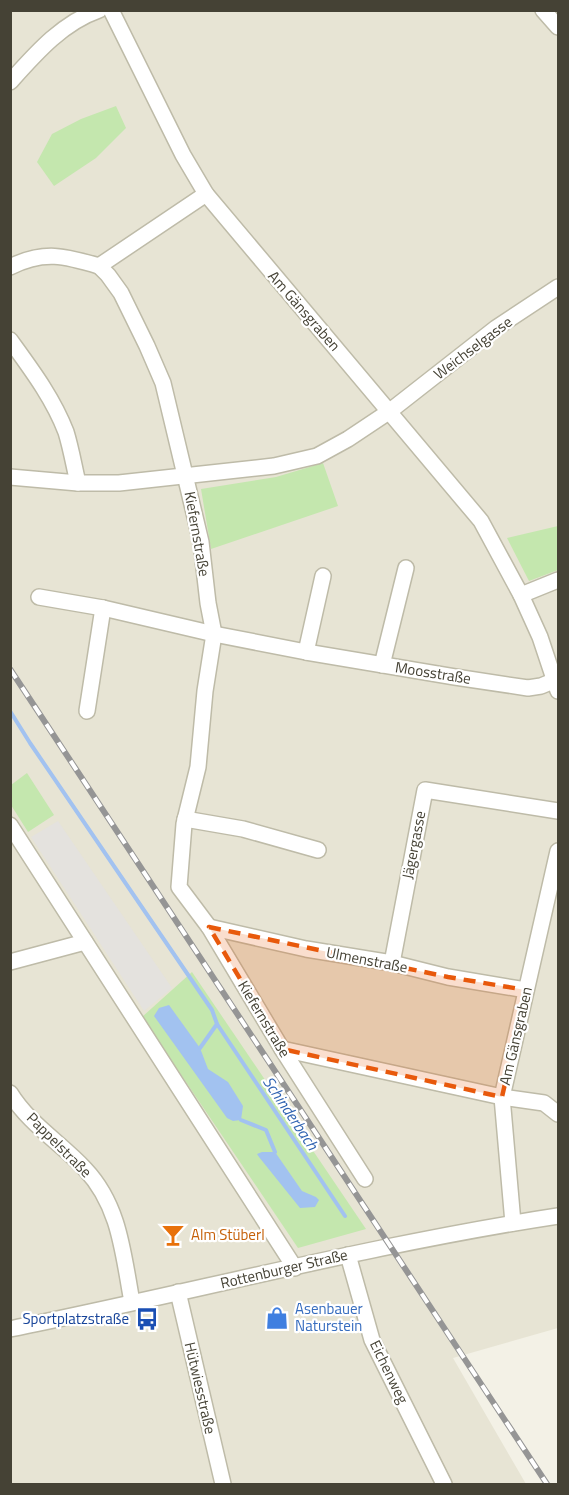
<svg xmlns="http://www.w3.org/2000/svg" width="569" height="1495" viewBox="0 0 569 1495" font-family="'Titillium Web',sans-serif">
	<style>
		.residential { fill: #e7e4d4 }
		.green { fill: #c4e7ae }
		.parking { fill: #e4e2de }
		.water { fill: #a2c2f0 }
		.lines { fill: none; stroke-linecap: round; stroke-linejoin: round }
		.stream { stroke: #a2c2f0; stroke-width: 4 }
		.minor-casing { stroke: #bebba8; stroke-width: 18 }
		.minor { stroke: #fff; stroke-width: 15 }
		.rail-casing { stroke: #959595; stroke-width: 6 }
		.rail { stroke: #fff; stroke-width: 4; stroke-dasharray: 11; stroke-linecap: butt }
		.marked { fill: #e8590c; fill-opacity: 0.2; stroke: #e8590c; stroke-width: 4.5; stroke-dasharray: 12 8; stroke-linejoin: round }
		.labels { text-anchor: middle; stroke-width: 4.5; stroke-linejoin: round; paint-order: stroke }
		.street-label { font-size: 15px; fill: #454235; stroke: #fff }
		.food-label { font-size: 15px; fill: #c56008; stroke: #fff; text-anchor: start }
		.shop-label { font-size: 15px; fill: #366cbe; stroke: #fff; text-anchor: start }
		.transit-label { font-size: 15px; fill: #164399; stroke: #fff; text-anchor: end }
		.water-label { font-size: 16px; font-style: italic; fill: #2f63b1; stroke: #fff }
	</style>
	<rect width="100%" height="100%" fill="#f3f1e6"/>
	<path class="residential" d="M10,11h548v1317l-105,30 73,126h-515z"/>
	<g class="green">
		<path d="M116,106l10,22 -30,30 -42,28 -17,-24 15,-28 29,-15z"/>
		<path d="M323,463l15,43 -127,43 -10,-60 75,-12z"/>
		<path d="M558,526v44l-29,11 -22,-43z"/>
		<path d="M27,773l27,42 -26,17 -17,-27v-20z"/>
		<path d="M192,972l174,257 -68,19 -156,-231z"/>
	</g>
	<path class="parking" d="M58,821l114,167 -28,23 -113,-174z"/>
	<g class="water">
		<path d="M169,1005l31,43 8,21 20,13 15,24 -2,14 -8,1 -6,-3 -73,-102 5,-8z"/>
		<path d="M262,1152h13l27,39 14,6 3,3 -4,7 -15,1 -41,-51 -2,-3z"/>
	</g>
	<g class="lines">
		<g class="stream">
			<path d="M10,711l20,32 182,267 5,14 -17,24"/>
			<path d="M217,1024l128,192"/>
			<path d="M241,1120l25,10 9,22"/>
		</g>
		<g class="minor-casing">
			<g id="minor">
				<path d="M111,10l72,145 23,39 275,327 40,74 19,42 18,54"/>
				<path d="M543,10l15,17"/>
				<path d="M10,82c26,-29 52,-59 89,-72"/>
				<path d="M99,266l9,9 13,18 26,53 16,37 38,159 7,61 6,31 -9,57 -7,76 -14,57 -5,63 30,40 73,122 83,130"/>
				<path d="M10,267c34,-17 55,-11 89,-1l107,-72"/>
				<path d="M10,340c21,29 43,58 56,92 5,16 8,34 12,51"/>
				<path d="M10,477l68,6h41l155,-17 43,-10 31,-17 42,-28 106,-83 62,-41"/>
				<path d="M521,595l37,-15"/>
				<path d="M39,597l64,11 111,26 92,18 149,25 73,11 13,-2 17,-7"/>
				<path d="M306,652l17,-76"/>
				<path d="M382,665l24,-97"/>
				<path d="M87,711l16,-103"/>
				<path d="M185,819l58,10 75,21"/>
				<path d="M10,825l285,443"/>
				<path d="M209,927l97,22 86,14 56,14 78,13"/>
				<path d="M10,962l75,-20"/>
				<path d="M392,963l33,-173 133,21"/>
				<path d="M282,1049l220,48 42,6 14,11"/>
				<path d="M10,1093c19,31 51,50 75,76 35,37 38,85 47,133"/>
				<path d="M513,1223l-11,-126 56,-246"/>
				<path d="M348,1255l24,85 72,144"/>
				<path d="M178,1292l45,192"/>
				<path d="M10,1329c183,-37 364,-85 548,-113"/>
			</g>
		</g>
		<use href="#minor" class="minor"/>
		<g class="rail-casing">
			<path id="rail" d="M10,669l537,815"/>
		</g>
		<use href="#rail" class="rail"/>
	</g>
	<path class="marked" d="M209,927l239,50 78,13 -24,107 -220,-48z"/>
	<defs>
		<g id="bar-bare" transform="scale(1.8)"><path d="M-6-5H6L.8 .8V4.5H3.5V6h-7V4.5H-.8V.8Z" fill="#e8710a" stroke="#fff" stroke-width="2.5" paint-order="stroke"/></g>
		<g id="shop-bare" transform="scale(1.8)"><path d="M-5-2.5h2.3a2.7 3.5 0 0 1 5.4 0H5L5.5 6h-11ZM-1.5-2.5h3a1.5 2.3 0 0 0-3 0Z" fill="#3f7fe0" stroke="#fff" stroke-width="2.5" paint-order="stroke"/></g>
		<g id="bus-bare" transform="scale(1.8)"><path d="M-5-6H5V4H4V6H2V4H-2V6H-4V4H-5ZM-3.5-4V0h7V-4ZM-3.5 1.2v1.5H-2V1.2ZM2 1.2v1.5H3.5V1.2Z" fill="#1a4fb4" stroke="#fff" stroke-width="2.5" paint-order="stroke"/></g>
	</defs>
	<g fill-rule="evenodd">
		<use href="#bar-bare" x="173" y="1235"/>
		<use href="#shop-bare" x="277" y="1318"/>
		<use href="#bus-bare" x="147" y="1319"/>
	</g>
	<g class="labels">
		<g class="street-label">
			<text transform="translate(304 311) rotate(49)" y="5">Am Gänsgraben</text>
			<text transform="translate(473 348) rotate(-37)" y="5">Weichselgasse</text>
			<text transform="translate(197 534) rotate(80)" y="5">Kiefernstraße</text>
			<text transform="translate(433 673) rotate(9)" y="5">Moosstraße</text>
			<text transform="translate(414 845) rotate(-79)" y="5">Jägergasse</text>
			<text transform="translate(367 960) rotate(11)" y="5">Ulmenstraße</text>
			<text transform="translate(264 1019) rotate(59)" y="5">Kiefernstraße</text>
			<text transform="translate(516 1036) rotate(-77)" y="5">Am Gänsgraben</text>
			<text transform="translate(59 1145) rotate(45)" y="5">Pappelstraße</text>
			<text transform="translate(284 1269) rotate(-13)" y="5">Rottenburger Straße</text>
			<text transform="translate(389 1372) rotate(64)" y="5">Eichenweg</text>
			<text transform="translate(200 1388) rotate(77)" y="5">Hütwiesstraße</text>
		</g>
		<g class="food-label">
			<text x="191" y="1240">Alm Stüberl</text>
		</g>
		<g class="shop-label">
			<text x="295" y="1314">Asenbauer<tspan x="295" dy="17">Naturstein</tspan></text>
		</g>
		<g class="transit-label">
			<text x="129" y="1324">Sportplatzstraße</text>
		</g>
		<g class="water-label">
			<text transform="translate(291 1113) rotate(56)" y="6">Schinderbach</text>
		</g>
	</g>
	<rect width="569" height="1495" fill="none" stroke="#454235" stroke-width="24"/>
</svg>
